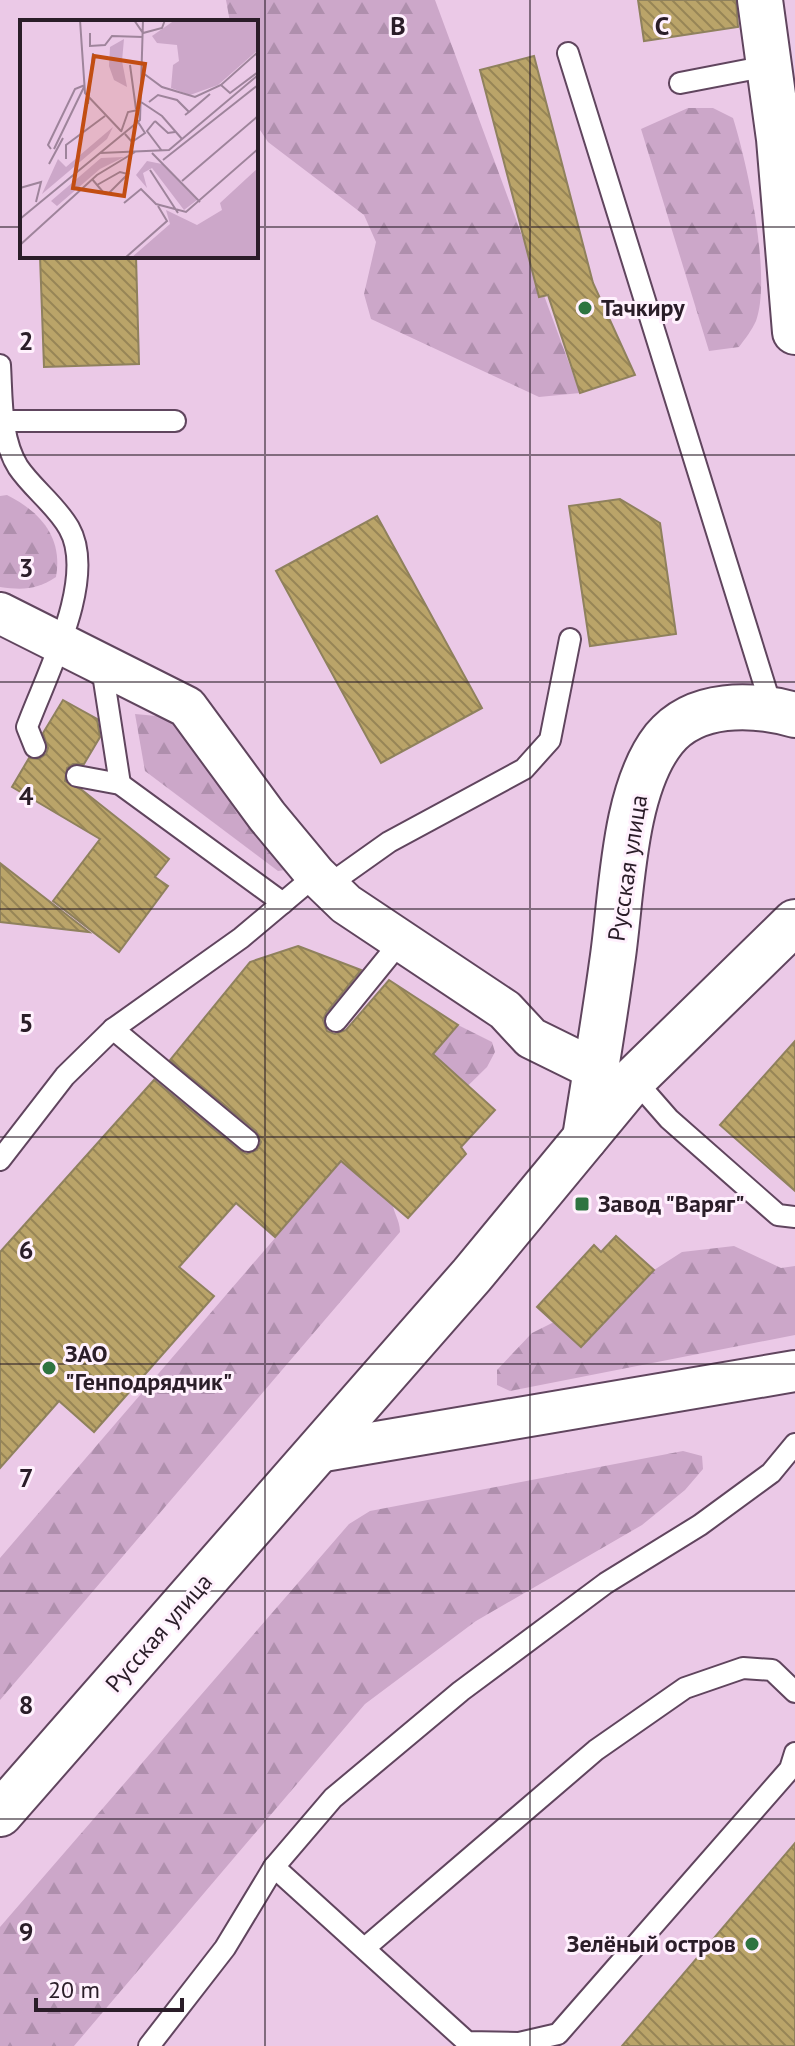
<svg xmlns="http://www.w3.org/2000/svg" width="795" height="2046" viewBox="0 0 795 2046" font-family="'PT Sans',sans-serif">
	<style>
		.forest { fill: url(#forest-firs) }
		.building { fill: url(#building-back-hatch); stroke: #8f815d; stroke-width: 2 }
		.lines { fill: none; stroke-linecap: round; stroke-linejoin: round }
		.service-casing { stroke: #60455e; stroke-width: 24 }
		.minor-casing { stroke: #60455e; stroke-width: 44 }
		.secondary-casing { stroke: #60455e; stroke-width: 48 }
		.service { stroke: #fff; stroke-width: 20 }
		.minor { stroke: #fff; stroke-width: 40 }
		.secondary { stroke: #fff; stroke-width: 44 }
		.grid { fill: none; stroke: #2a1d28; stroke-width: 2; stroke-opacity: 0.55 }
		.poi-dot { fill: #2e7441; stroke: #fff1fd; stroke-width: 3 }
		.labels { text-anchor: middle; stroke-width: 6; stroke-linejoin: round; paint-order: stroke }
		.poi-label { font-size: 24px; font-weight: bold; fill: #2a1d28; stroke: #fff1fd; text-anchor: start }
		.street-label { font-size: 24px; fill: #2a1d28; stroke: #fff1fd }
		.inset-road { fill: none; stroke: #9e849b; stroke-width: 2 }
		.view { fill: #c24d12; fill-opacity: 0.15; stroke: #c24d12; stroke-width: 4 }
		.inset-edge { fill: none; stroke: #2a1d28; stroke-width: 4 }
		.grid-label { font-size: 26px; text-anchor: middle; font-weight: bold; fill: #2a1d28; stroke: #fff1fd; stroke-width: 6; stroke-linejoin: round; paint-order: stroke }
	</style>
	<defs>
		<pattern id="forest-firs" width="22" height="20" patternUnits="userSpaceOnUse" patternTransform="scale(2)"><rect width="22" height="20" fill="#cca7c9"/><path d="M5 1l3.5 6h-7zM16 11l3.5 6h-7z" fill="#af8fad"/></pattern>
		<pattern id="building-back-hatch" width="6" height="6" patternUnits="userSpaceOnUse" patternTransform="scale(2)"><rect width="6" height="6" fill="#baa469"/><path d="M-1 5l2 2M0 0l6 6M5-1l2 2" fill="none" stroke="#978556"/></pattern>
	</defs>
	<rect width="100%" height="100%" fill="#ebc9e7"/>
	<g class="forest">
		<path d="M226,0h209l145,393 -41,4 -168,-78 -7,-25 12,-52 -12,-27 -96,-73 -12,-18v-102h-26z"/>
		<path d="M688,108h25l20,10c14,44 39,159 23,203 -4,9 -11,18 -17,26l-30,4 -68,-222z"/>
		<path d="M7,495c34,17 56,43 49,82 -19,13 -34,13 -56,10v-91z"/>
		<path d="M135,714l32,3 11,9 106,137 1,7 -7,1 -133,-100z"/>
		<path d="M458,1025l34,17 3,10 -8,15 -52,51 -43,78c-1,15 8,22 8,36l-400,468v-142z"/>
		<path d="M734,1246l47,22 14,-2v69l-285,56 -13,-6v-15l35,-37 22,-11 27,25 73,-77 28,-18z"/>
		<path d="M683,1451l19,5 1,13 -18,21 -43,35 -166,96 -111,83 -291,342h-74v-119l349,-403 21,-13z"/>
	</g>
	<g class="building">
		<path d="M638,0h98l2,27 -94,14z"/>
		<path d="M534,56l59,227 42,92 -55,18 -32,-98 -9,2 -59,-227z"/>
		<path d="M40,256h96l3,108 -95,3z"/>
		<path d="M620,499l40,24 16,111 -86,12 -21,-140z"/>
		<path d="M377,516l105,192 -101,55 -105,-192z"/>
		<path d="M63,700l34,19 3,18 -16,27h-11l-6,4 -2,13 17,9 87,69 -14,18 13,9 -49,66 -66,-51 47,-62 -88,-52 17,-29 10,1 7,-5 2,-6 -5,-15z"/>
		<path d="M0,863l89,69 -89,-10z"/>
		<path d="M298,946l63,24 -35,43 -3,7 4,11 8,3 11,-4 43,-50 69,45 -25,29 62,56 -34,37 5,7 -58,64 -67,-57 -66,76 -39,-34 -57,64 35,29 -120,136 -35,-31 -59,67v-216l154,-172 86,71 7,3 10,-4 4,-8 -5,-11 -86,-71 80,-98z"/>
		<path d="M795,1041v150l-75,-66z"/>
		<path d="M616,1236l38,34 -73,77 -44,-40 57,-62 7,7z"/>
		<path d="M795,1843v203h-173z"/>
	</g>
	<g class="lines">
		<g class="service-casing">
			<g id="service">
				<path d="M568,53l204,656"/>
				<path d="M680,83l88,-17"/>
				<path d="M0,365c2,32 0,73 18,102 14,21 38,38 51,61 29,51 -24,149 -42,199l8,20"/>
				<path d="M3,421h172"/>
				<path d="M101,661l19,123"/>
				<path d="M77,776l43,8 163,119"/>
				<path d="M327,886l62,-44 135,-73 26,-29 20,-101"/>
				<path d="M336,1021l65,-80"/>
				<path d="M113,1029l135,112"/>
				<path d="M634,1079l35,40 109,96 17,2"/>
				<path d="M0,1160l65,-84 48,-47 128,-91 75,-63"/>
				<path d="M274,1867l193,175 52,1 39,-9 232,-265 5,-16"/>
				<path d="M366,1947l230,-197 89,-62 58,-20 29,2 23,22"/>
				<path d="M149,2046l76,-98 49,-81 59,-69 128,-107 145,-108 94,-58 71,-52 24,-29"/>
			</g>
		</g>
		<g class="minor-casing">
			<g id="minor">
				<path d="M0,613l187,94 80,109 49,59 30,29 159,106 26,28 65,32"/>
				<path d="M318,1452l477,-81"/>
			</g>
		</g>
		<g class="secondary-casing">
			<g id="secondary">
				<path d="M760,0l19,139 16,193"/>
				<path d="M585,1138c9,-58 19,-116 27,-175 10,-65 10,-171 52,-224 31,-38 88,-36 131,-24"/>
				<path d="M0,1814l472,-539 162,-196 161,-157"/>
			</g>
		</g>
		<use href="#service" class="service"/>
		<use href="#minor" class="minor"/>
		<use href="#secondary" class="secondary"/>
	</g>
	<path class="grid" d="M265,0v2046M530,0v2046M0,227h22M256,227h539M0,455h795M0,682h795M0,909h795M0,1137h795M0,1364h795M0,1591h795M0,1819h795"/>
	<g class="poi-dot">
		<circle cx="585" cy="308" r="8"/>
		<rect x="574" y="1196" width="16" height="16" rx="4"/>
		<circle cx="49" cy="1368" r="8"/>
		<circle cx="752" cy="1944" r="8"/>
	</g>
	<g class="labels">
		<g class="poi-label">
			<text x="601" y="316">Тачкиру</text>
			<text x="598" y="1212">Завод "Варяг"</text>
			<text x="65" y="1362">ЗАО<tspan x="65" dy="28">"Генподрядчик"</tspan></text>
			<text x="736" y="1952" text-anchor="end">Зелёный остров</text>
		</g>
		<g class="street-label">
			<text transform="translate(628 868) rotate(-81)" y="8">Русская улица</text>
			<text transform="translate(159 1633) rotate(-49)" y="8">Русская улица</text>
		</g>
	</g>
	<g transform="translate(20 20)">
		<rect width="238" height="238" fill="#ebc9e7"/>
		<path d="M155,0h83v30l-40,35 -28,10 -19,-7 2,-23 6,-4 -2,-16 -20,-2 -5,-7zM104,19l-2,22 5,26 -13,-7 -5,-14 1,-19zM93,107l-6,12 -65,55 16,-35 8,8zM104,137l-24,12 -43,37 -6,-5 50,-43zM127,141l15,3 35,36 -13,10 -32,-42 -9,5 4,15 -11,-13zM238,148v90h-127l39,-34 -4,-14 31,15 25,-15 -2,-7z" fill="#cca7c9"/>
		<path class="inset-road" d="M60,0l5,73 36,38M114,0l9,13 19,-5 3,-8M70,13v13l15,-1 7,-9 31,1M110,45l6,44M123,53l19,14 33,10 26,-12 37,-33M201,65l9,8 28,-21M121,82l21,14 20,23M129,82l9,-7 19,5 12,12 -4,3M68,84l5,-51M169,92l21,-18M135,101l-8,10 15,20M135,101l13,12 7,-1M101,112l7,-20 10,-2M105,114l7,8 13,-9 -7,-11M31,129l-3,-4 27,-56 10,-4M34,129l30,-62M80,133l69,-3 89,-75M132,133l48,49M46,139v-14l39,-29M143,140l95,-75M29,144l14,-26M130,150l28,43M72,159l11,13 6,1 19,-19 -8,-2 -23,13M162,161l76,-65M0,168l21,-6 -5,20M104,183l17,-14 15,15 30,8 72,-63M0,199l120,-99 3,-100M0,225l77,-70 38,-23M105,238l42,-37 -9,-15"/>
		<path class="view" d="M74,36l51,8 -21,132 -51,-8z"/>
		<rect width="238" height="238" class="inset-edge"/>
	</g>
	<g class="grid-label">
		<text x="398" y="35">B</text>
		<text x="662" y="35">C</text>
		<text x="26" y="350">2</text>
		<text x="26" y="577">3</text>
		<text x="26" y="805">4</text>
		<text x="26" y="1032">5</text>
		<text x="26" y="1259">6</text>
		<text x="26" y="1487">7</text>
		<text x="26" y="1714">8</text>
		<text x="26" y="1941">9</text>
	</g>
	<path d="M36 1998v12h146v-12" fill="none" stroke="#2a1d28" stroke-width="4"/>
	<text x="48" y="1998" font-size="24" fill="#2a1d28" stroke="#fff1fd" stroke-width="6" paint-order="stroke">20 m</text>
</svg>
